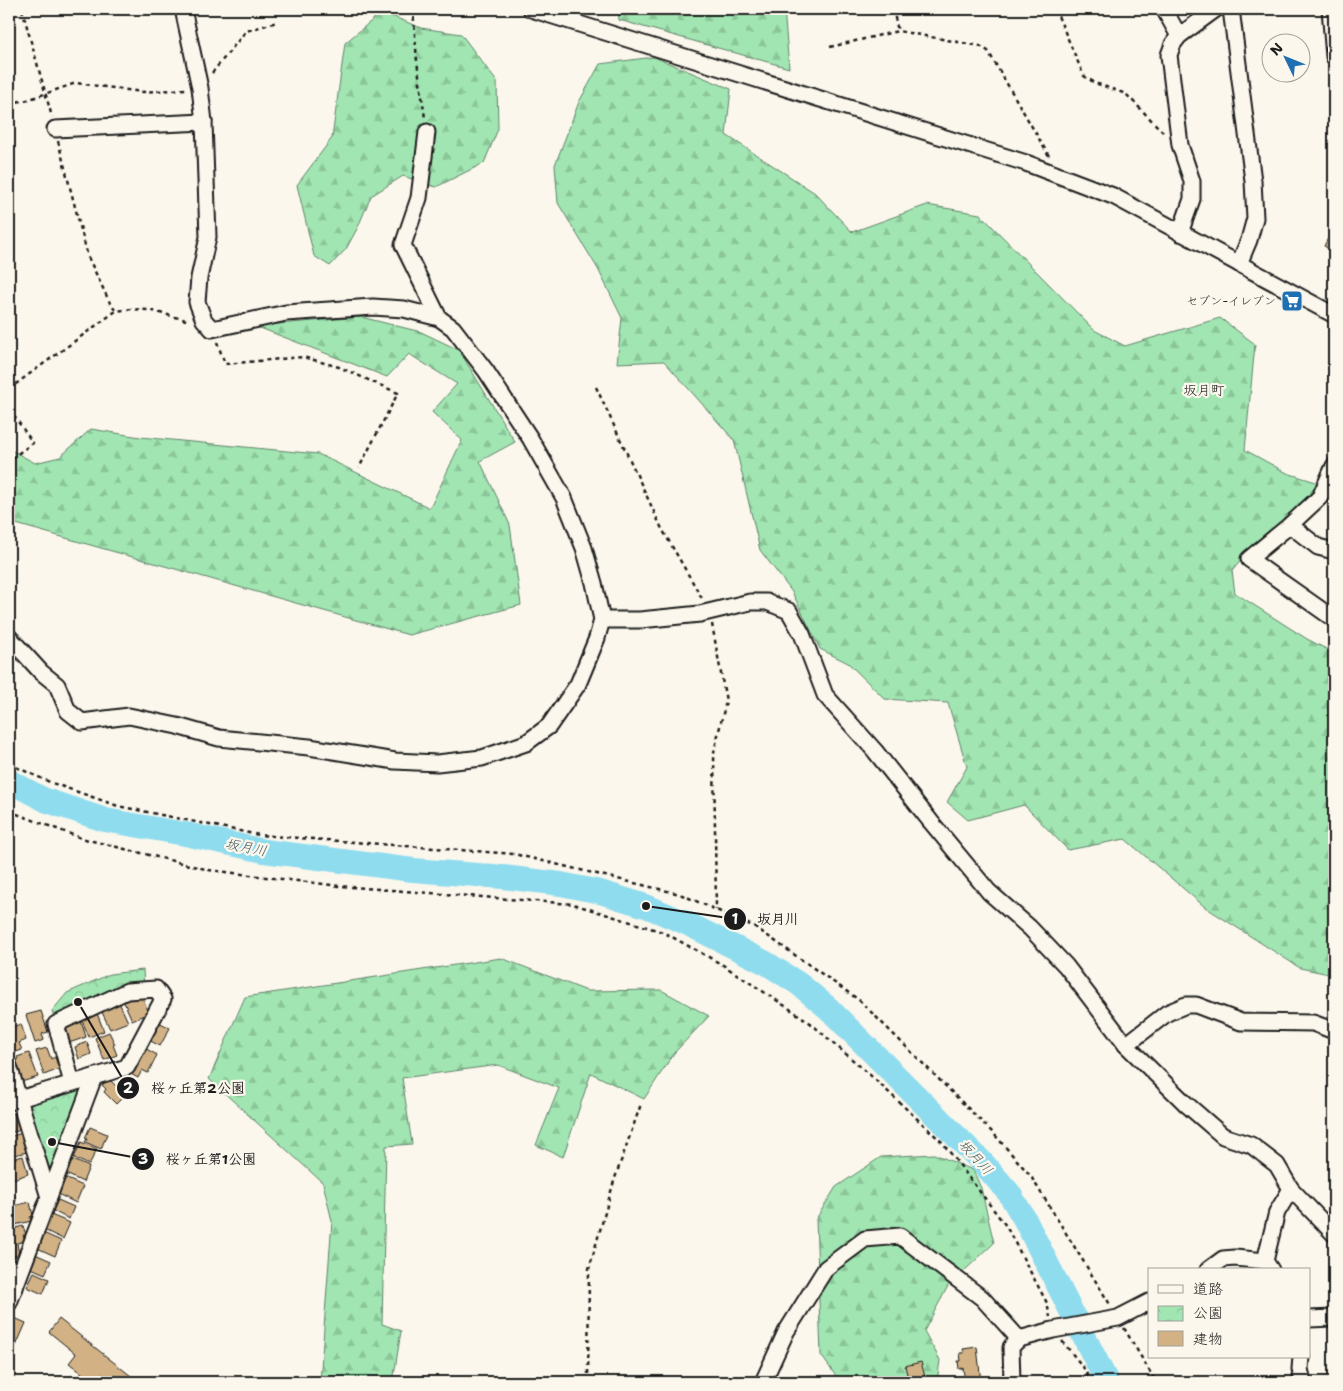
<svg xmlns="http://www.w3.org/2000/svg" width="1343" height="1391" viewBox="0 0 1343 1391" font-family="'Shantell Sans','Klee One',sans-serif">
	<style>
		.forest { fill: url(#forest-firs); stroke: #5e8167 }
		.park { fill: url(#park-crowns); stroke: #5e8167 }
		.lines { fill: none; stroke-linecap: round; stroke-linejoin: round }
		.river { stroke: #8fdcef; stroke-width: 24 }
		.building { fill: #d2b285; stroke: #1c1c1c }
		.minor-casing { stroke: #1c1c1c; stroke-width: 19 }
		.path { stroke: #1c1c1c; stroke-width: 2.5; stroke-dasharray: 4 4; stroke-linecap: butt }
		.minor { stroke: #fbf7ec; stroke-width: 15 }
		.labels { text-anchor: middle; stroke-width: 4.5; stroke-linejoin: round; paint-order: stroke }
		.poi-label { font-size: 12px; fill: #1c1c1c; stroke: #fbf7ec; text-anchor: end }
		.neighbourhood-label { font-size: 14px; fill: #1c1c1c; stroke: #fbf7ec }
		.water-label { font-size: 14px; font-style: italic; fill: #3e565b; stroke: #fbf7ec }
		.leader { fill: none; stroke: #1c1c1c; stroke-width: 2 }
		.callout-dot { fill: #1c1c1c; stroke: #fbf7ec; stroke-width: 2 }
		.mark-label { font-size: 15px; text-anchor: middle; font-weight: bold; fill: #fff }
		.callout-label { font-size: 14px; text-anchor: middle; font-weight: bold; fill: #1c1c1c; stroke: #fbf7ec; stroke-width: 4.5; stroke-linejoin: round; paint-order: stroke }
	</style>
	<defs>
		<pattern id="forest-firs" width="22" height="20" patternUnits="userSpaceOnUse" patternTransform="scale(1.25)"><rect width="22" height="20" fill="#a1e6b2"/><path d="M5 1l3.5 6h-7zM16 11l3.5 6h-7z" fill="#8ac598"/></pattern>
		<pattern id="park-crowns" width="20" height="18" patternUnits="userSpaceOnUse" patternTransform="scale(1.25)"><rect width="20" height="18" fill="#a1e6b2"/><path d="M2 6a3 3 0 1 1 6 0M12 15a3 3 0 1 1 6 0" fill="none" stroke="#8ac598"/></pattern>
	</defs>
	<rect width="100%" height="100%" fill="#fbf7ec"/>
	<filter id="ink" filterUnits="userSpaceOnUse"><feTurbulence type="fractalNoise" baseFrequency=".02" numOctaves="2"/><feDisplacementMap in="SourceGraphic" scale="10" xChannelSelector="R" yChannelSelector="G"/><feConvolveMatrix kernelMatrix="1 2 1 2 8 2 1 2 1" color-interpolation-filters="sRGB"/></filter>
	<g filter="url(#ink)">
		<g class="forest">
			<path d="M618,9h166l5,59 -170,-48z"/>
			<path d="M382,12l39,16 40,6 36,48 1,47 -14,34 -48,24 -33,-11 -32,20 -13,31 -12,22 -16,17 -16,-10 -17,-71 35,-47 13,-95z"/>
			<path d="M654,57l77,32 -5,46 89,58 37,39 75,-27 53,9 114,116 31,16 95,-28 35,26 -10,106 42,23 32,10 -45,56 -16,1 -26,31 3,22 72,46 27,14v322l-34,-7 -95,-61 -80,-68 -57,11 -44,-45 -56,15 -21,-18 20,-35 -19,-64 -63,-4 -37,-36 -28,-14 -28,-57 -32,-42 -26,-110 -70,-79 -47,2 5,-45 -24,-49 -40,-66 -3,-38 24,-63 21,-38z"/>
			<path d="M361,317l60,15 38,18 56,92 -35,19 30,64 11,80 -112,30 -400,-113v-73l26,14 25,-6 31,-28 49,8 178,17 112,54 32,-68 -30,-28 25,-28 -48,-30 -22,23 -132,-51z"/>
			<path d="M501,958l86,33 74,-1 48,26 -35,37 -30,46 -53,-26 -28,84 -27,-12 23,-57 -61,-23 -96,13 10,66 -26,2 -4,178 19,7 -8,51h-73l12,-161 -9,-38 -114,-104 36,-82z"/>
			<path d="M934,1154l39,16 8,18 13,55 -46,43 -24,45 16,29 -3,22h-97l-19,-27 -5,-136 20,-32 45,-30z"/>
		</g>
		<g class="park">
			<path d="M143,970l1,17 -89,33 -3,-9 15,-18 43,-19z"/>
			<path d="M86,1085l-34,92 -5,-2 -18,-67 5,-8z"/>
		</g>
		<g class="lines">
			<path class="river" d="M9,781l36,19 60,20 80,14 79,17 149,19 90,7 58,7 39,8 46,14 40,17 80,40 33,21 29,24 154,154 27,31 15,25 83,164"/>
		</g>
		<g class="building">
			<path d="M1334,227v24l-10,-5z"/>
			<path d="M132,996h10l7,17 -17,7 -9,-20z"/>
			<path d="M118,1000l10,22 -18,7 -10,-21z"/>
			<path d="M41,1011l7,21 -6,2 2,6 -9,3 -9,-28z"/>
			<path d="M96,1011l8,20 -15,6 -8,-19z"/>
			<path d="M155,1020l15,8 -10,18 -15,-8z"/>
			<path d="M81,1021l5,16 -17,6 -5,-16z"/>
			<path d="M21,1024l5,16 -7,3 3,7 -9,3 -4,-12 4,-3 -4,-10z"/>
			<path d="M109,1032l6,12 -2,1 4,10 -13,5 -9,-22z"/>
			<path d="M87,1042l4,12 -12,5 -4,-12z"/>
			<path d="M143,1047l14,8 -9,18 -6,-3 -4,8 -9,-5z"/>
			<path d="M47,1048l4,11 4,-2 4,12 -15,6 -8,-24z"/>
			<path d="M29,1053l9,24 -17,5 -7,-20 4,-2 -1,-3z"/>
			<path d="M109,1079l16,16 -9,9 -12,-12 2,-3 -4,-4z"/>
			<path d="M126,1079l4,3 3,-3 7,7 -10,10 -11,-11z"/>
			<path d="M18,1112l4,18 -13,3v-19z"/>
			<path d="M90,1127l17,7 -6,15 -16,-7 2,-3 -2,-1z"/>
			<path d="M22,1133l5,19 -18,4v-19z"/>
			<path d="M81,1142l16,7 -8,16 -15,-7z"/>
			<path d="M23,1156l5,18 -15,5 -4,-19z"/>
			<path d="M71,1159l18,8 -6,15 -19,-9z"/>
			<path d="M65,1178l18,8 -7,17 -18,-9z"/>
			<path d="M12,1185l4,16 -7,2v-17z"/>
			<path d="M58,1200l16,7 -5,12 -16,-8z"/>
			<path d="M30,1202l3,14 -3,1 1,4 -16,4 -1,-4 -5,1v-15z"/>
			<path d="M51,1215l19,8 -7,16 -19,-9z"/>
			<path d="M23,1226l3,9h-3l2,6 -8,2 2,12 -10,2v-24l5,-2 -1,-2z"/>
			<path d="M41,1232l20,9 -6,15 -20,-9z"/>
			<path d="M35,1254l16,7 -6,13 -16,-7z"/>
			<path d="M34,1272l15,7 -6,15 -16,-7z"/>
			<path d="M10,1316l16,7 -10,23 -7,-3z"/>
			<path d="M59,1319l72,57 -5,6h-14l-10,-8 -7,8h-2l-24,-19 7,-9 -27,-22z"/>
			<path d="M977,1347l4,35h-16l-2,-14 -4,1 -1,-8h3l-1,-8h4l-1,-4z"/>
			<path d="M921,1362l4,15 -16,5 -4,-16z"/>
		</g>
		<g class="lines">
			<g class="minor-casing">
				<g id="minor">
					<path d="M531,9l495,154 87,33 221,119"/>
					<path d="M1164,9l15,27"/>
					<path d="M1231,9l22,172 2,37 -6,22 -10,24"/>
					<path d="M1330,9l4,48"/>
					<path d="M55,129l149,-7"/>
					<path d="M427,132l-8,66 -16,47 36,73"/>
					<path d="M1180,233l12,-34v-18l-12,-36 -11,-90 4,-11 6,-8 37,-27"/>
					<path d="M1334,466l-14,31 -30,28 -41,34 85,60"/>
					<path d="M1290,525l28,22 16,4"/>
					<path d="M602,620h38l60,-6 50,-12h17l22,9 13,23 23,61 50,56 56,71 58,70 41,36 36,38 60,79 59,58 38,33 28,9 26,20 14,24 -14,23 -12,49"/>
					<path d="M9,637l32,35 16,13 11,26 14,11 47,-6 48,10 42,12 90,9 86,14 42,2 45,-5 44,-15 23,-17 29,-42 19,-46 5,-18 -8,-37 -10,-35 -20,-50 -34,-60 -44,-67 -33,-43 -14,-10 -35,-9 -31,-2 -87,6 -74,16 -8,-9 -7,-18 2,-24 9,-41 -4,-115 -4,-34 -17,-79"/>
					<path d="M1126,1045l41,-32 19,-8h10l45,17 72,1 21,8"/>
					<path d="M9,1066l39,128"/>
					<path d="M9,1102l118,-35 36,-68 -7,-10 -29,2 -71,33 16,59"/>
					<path d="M1291,1189l43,45"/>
					<path d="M9,1267l6,21h-2"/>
					<path d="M1208,1270l15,-11 12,-1 30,3 6,9"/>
					<path d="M9,1303l85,-226"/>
					<path d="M1309,1319l25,-1"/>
					<path d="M1301,1357l-1,12 3,13"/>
					<path d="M763,1382l23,-50 40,-64 39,-29 35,-3 82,62 37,41"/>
					<path d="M1012,1382l-1,-35 8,-8 34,-9 65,-12 31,-16"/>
				</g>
			</g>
			<g class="path">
				<path d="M22,9l30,108"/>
				<path d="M413,9l4,52 8,57"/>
				<path d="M893,9l5,22"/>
				<path d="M1055,9l29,67 11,7 31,11 38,39"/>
				<path d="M830,47l68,-16 82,15 8,5 61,105"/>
				<path d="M212,73l34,-42 31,-9"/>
				<path d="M9,103l18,-3 49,-17 67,9 43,-3"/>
				<path d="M58,141l30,116 23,48 5,6"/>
				<path d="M217,342l8,22 78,-7 36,10 59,26 -39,75"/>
				<path d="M596,387l66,142 41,71"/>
				<path d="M9,389l107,-78 16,-2 17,1 41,11"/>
				<path d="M9,409l24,34 -24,17"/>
				<path d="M712,624l14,77 -12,51 2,158"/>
				<path d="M9,764l43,19 66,23 141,29 255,19 166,40 75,33 104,73 134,133 37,42 81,131"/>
				<path d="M9,811l72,27 128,32 130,16 234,18 90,28 60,33 85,56 61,53 73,68 64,84 41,77 3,14"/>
				<path d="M1124,1328l32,54"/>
				<path d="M1062,1341l21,26 8,15"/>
				<path d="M588,1382l1,-113 25,-88 27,-77"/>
			</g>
			<use href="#minor" class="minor"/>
		</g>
	</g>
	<defs>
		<g id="supermarket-square" transform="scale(1.125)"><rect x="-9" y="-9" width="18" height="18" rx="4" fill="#1f6fb2" stroke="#fbf7ec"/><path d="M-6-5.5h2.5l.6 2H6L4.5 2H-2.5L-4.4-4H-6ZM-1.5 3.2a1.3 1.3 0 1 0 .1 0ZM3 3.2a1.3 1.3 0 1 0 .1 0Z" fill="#fff"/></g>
	</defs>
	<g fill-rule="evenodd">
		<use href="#supermarket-square" x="1292" y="301"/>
	</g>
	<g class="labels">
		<g class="poi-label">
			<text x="1276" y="305">セブン-イレブン</text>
		</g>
		<g class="neighbourhood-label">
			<text x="1204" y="395">坂月町</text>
		</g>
		<g class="water-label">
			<text transform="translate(246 847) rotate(11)" y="5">坂月川</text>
			<text transform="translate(976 1157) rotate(47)" y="5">坂月川</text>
		</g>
	</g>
	<path class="leader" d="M646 906L735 919M78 1002L128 1088M52 1142L143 1159"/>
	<g class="callout-dot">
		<circle cx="646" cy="906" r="5"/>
		<circle cx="78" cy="1002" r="5"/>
		<circle cx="52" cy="1142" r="5"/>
		<circle cx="735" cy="919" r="12"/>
		<circle cx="128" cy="1088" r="12"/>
		<circle cx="143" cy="1159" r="12"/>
	</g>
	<g class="mark-label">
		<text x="735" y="924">1</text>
		<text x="128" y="1093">2</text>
		<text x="143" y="1164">3</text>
	</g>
	<g class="callout-label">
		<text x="778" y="924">坂月川</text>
		<text x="198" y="1093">桜ヶ丘第2公園</text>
		<text x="211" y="1164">桜ヶ丘第1公園</text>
	</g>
	<rect width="1343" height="1391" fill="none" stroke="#fbf7ec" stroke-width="30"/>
	<rect x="15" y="15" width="1313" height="1361" fill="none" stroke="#1c1c1c" stroke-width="2" filter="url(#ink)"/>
	<rect x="1148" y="1268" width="162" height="90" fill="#fbf7ec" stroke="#a29f99"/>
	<rect x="1158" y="1285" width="25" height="8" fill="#fbf7ec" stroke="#a29f99"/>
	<text x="1193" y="1294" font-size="15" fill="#1c1c1c">道路</text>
	<rect x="1158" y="1306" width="25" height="15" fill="url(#park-crowns)" stroke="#a29f99"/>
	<text x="1193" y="1318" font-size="15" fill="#1c1c1c">公園</text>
	<rect x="1158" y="1331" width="25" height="15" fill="#d2b285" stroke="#a29f99"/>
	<text x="1193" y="1344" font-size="15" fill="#1c1c1c">建物</text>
	<g transform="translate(1286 58) rotate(313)"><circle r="24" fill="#fbf7ec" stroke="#a29f99"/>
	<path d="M0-4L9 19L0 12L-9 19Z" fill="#1f6fb2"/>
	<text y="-8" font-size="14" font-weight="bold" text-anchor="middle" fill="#1c1c1c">N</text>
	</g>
</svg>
